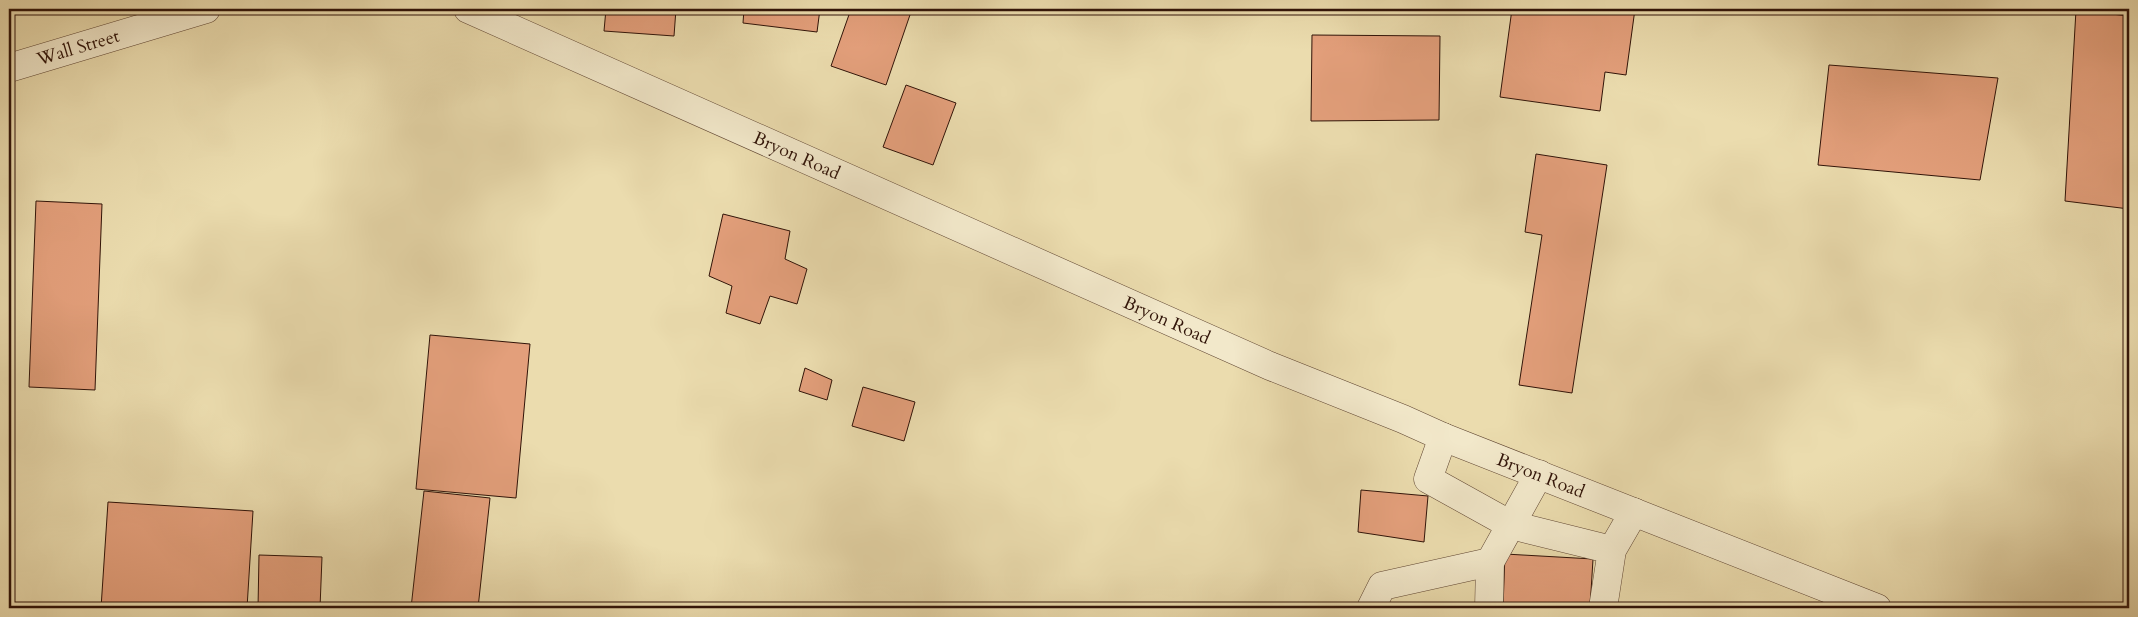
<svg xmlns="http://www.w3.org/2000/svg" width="2138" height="617" viewBox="0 0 2138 617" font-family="Cardo,serif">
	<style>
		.building { fill: #e39f7b; stroke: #301308 }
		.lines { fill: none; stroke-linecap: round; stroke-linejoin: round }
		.minor-casing { stroke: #5f4532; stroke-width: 29 }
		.minor { stroke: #f2e8ca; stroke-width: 28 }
		.labels { text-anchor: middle; stroke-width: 4; stroke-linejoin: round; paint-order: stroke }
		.street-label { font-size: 18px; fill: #301308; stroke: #f2e8ca }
	</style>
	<rect width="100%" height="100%" fill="#ebdcae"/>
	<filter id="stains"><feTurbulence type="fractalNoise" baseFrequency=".004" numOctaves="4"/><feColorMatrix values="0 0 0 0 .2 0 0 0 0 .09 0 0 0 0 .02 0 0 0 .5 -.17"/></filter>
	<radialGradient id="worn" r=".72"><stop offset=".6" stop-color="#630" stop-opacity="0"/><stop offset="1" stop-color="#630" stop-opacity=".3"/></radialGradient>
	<g class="building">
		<path d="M606,9h70l-2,27 -70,-5z"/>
		<path d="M744,9h76l-3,23 -74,-9z"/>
		<path d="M851,9h61l-26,76 -55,-19z"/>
		<path d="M1512,9h123l-9,66 -21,-3 -5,39 -100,-14z"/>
		<path d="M2076,10l53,6v193l-64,-8z"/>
		<path d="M1312,35l128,1 -1,84 -128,1z"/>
		<path d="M1829,65l169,13 -18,102 -162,-15z"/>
		<path d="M906,85l50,18 -23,62 -50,-18z"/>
		<path d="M1536,154l71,11 -35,228 -53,-8 23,-150 -17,-3z"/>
		<path d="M36,201l66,3 -7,186 -66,-3z"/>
		<path d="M723,214l67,17 -5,28 22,10 -10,35 -27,-8 -10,28 -34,-11 6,-27 -23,-10z"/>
		<path d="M430,335l100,9 -14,154 -100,-9z"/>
		<path d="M805,368l27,12 -5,20 -28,-9z"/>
		<path d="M863,387l52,15 -11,39 -52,-15z"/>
		<path d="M1361,490l67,6 -4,46 -66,-10z"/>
		<path d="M424,491l66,7 -12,110h-67z"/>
		<path d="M108,502l145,9 -6,97h-146z"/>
		<path d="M9,529h3l-2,79h-1z"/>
		<path d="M1505,554l88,5 -3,49h-87z"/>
		<path d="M259,555l63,2 -2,51h-62z"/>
	</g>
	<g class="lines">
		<g class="minor-casing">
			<g id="minor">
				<path id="s1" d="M468,9l802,357 133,53 40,18 434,171"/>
				<path id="s2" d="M9,68l197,-59"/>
				<path d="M1443,437l-15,42 83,46 101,25"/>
				<path d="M1371,608l11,-22 108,-24"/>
				<path d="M1489,608l1,-46 49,-88"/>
				<path d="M1603,608l9,-58 22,-38"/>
			</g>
		</g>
		<use href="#minor" class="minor"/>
	</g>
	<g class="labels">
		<g class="street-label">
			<text dy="6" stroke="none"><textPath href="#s2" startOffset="72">Wall Street</textPath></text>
			<text dy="6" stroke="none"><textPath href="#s1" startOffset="360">Bryon Road</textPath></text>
			<text dy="6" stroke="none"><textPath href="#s1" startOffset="765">Bryon Road</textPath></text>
			<text dy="6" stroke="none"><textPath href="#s1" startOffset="1170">Bryon Road</textPath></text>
		</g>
	</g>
	<rect width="2138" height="617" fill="none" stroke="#ebdcae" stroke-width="30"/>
	<rect x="10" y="10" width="2118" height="597" fill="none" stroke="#301308" stroke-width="2.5"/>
	<rect x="15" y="15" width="2108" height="587" fill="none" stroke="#301308"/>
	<rect width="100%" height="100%" filter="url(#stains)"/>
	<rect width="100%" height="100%" fill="url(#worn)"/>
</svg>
